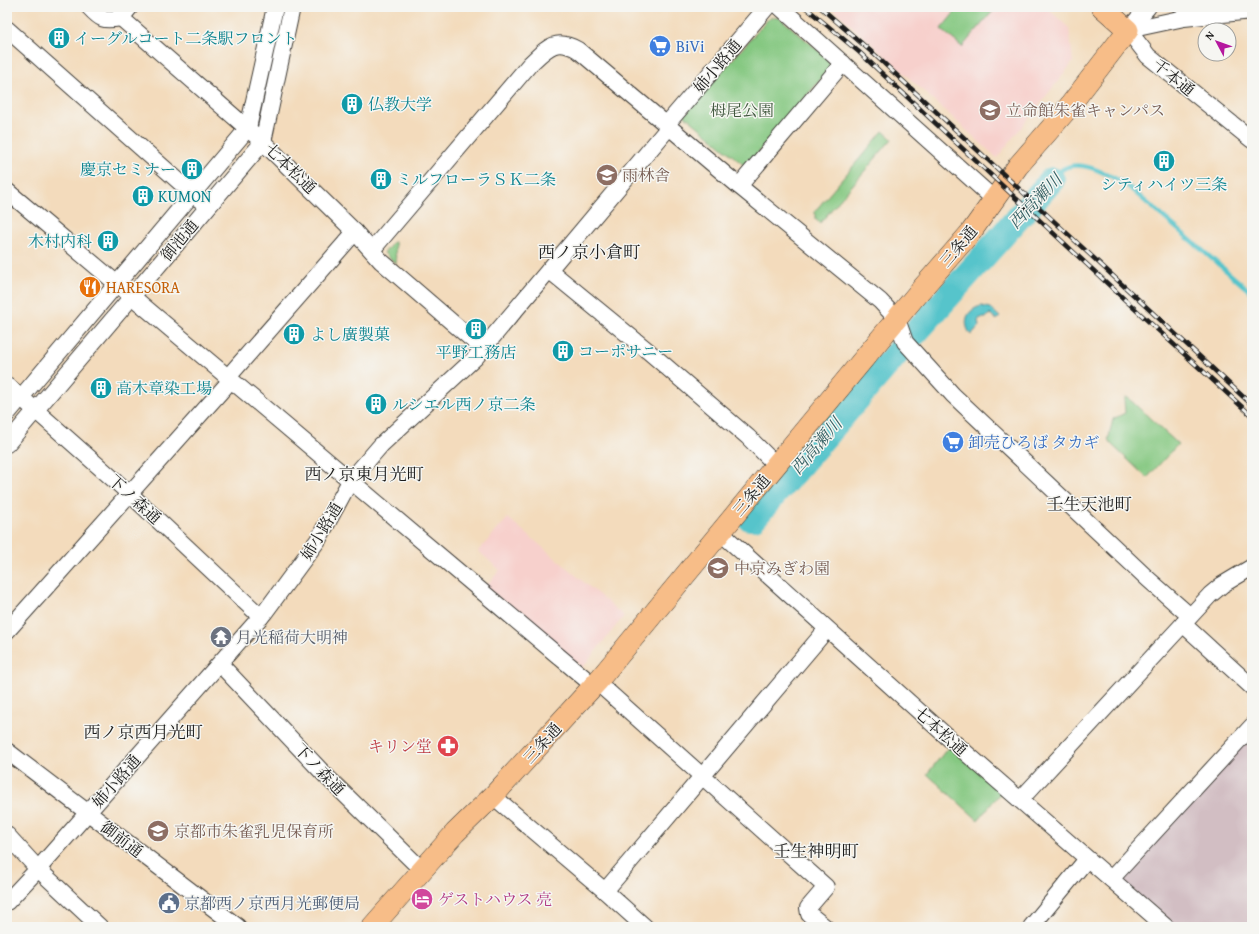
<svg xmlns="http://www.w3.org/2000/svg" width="1259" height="934" viewBox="0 0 1259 934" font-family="'Gentium Book Plus','Noto Serif JP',serif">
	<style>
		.built { fill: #f7d0cc }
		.industrial { fill: #d2bec3 }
		.green { fill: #85c881; stroke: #50724e }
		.water { fill: #56c4cb; stroke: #397074 }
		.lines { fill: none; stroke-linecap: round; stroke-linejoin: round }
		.stream { stroke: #56c4cb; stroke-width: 4.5 }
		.river { stroke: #56c4cb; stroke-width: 26 }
		.minor-casing { stroke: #3c3934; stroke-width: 18 }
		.major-casing { stroke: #3c3934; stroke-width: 22 }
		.minor { stroke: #fff; stroke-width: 16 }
		.major { stroke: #f7bd88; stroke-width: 21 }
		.rail-casing { stroke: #1c1c1c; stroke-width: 4.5 }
		.rail { stroke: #f6f6f2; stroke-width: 3; stroke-dasharray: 9; stroke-linecap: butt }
		.labels { text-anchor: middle; stroke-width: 3; stroke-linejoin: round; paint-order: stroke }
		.culture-label { font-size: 16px; fill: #0d838f; stroke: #f6f6f2; text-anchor: start }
		.shop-label { font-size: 16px; fill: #366cbe; stroke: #f6f6f2; text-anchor: start }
		.street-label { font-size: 16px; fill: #1c1c1c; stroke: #f6f6f2 }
		.park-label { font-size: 16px; fill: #41583f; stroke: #f6f6f2 }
		.education-label { font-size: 16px; fill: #785e54; stroke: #f6f6f2; text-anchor: start }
		.food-label { font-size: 16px; fill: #c56008; stroke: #f6f6f2; text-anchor: start }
		.worship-label { font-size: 16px; fill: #5b616d; stroke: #f6f6f2; text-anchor: start }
		.health-label { font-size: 16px; fill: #be3a42; stroke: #f6f6f2; text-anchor: end }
		.hotel-label { font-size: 16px; fill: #b23c85; stroke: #f6f6f2; text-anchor: start }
		.service-label { font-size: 16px; fill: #4e5e75; stroke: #f6f6f2; text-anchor: start }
		.water-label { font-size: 17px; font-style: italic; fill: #335f62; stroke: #f6f6f2 }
		.neighbourhood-label { font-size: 17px; fill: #1c1c1c; stroke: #f6f6f2 }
	</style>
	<rect width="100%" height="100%" fill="#f6f6f2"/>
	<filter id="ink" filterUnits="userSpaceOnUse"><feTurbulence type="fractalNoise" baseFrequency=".025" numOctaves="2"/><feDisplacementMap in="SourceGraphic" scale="8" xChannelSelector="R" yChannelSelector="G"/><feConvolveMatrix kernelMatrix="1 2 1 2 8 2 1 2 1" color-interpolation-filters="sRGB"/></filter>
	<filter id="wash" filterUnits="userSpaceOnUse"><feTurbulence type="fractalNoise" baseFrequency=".012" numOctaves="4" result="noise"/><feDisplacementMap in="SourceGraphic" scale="16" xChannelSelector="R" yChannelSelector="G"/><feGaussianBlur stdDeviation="0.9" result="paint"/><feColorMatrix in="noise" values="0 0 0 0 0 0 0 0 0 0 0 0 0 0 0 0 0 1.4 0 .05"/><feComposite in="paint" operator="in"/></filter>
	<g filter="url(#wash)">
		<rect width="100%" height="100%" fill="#f3dbbc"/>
		<g class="built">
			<path d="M831,7h215l23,21 4,34 -76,96z"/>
			<path d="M508,518l116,98 -42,52 -97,-81 15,-17 -22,-19z"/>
		</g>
		<path class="industrial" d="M1252,731v196h-78l-57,-50z"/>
		<g class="green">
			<path d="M959,7h32l3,3 -32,37 -21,-18z"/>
			<path d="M770,17l10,1 47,40 4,9 -85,100 -62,-52z"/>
			<path d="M883,131l9,8 -72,84 -5,-4v-8z"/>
			<path d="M394,241l1,1 1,22 -12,-11z"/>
			<path d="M1127,397l51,47 -31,34 -39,-37 5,-22 12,-6 -1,-14z"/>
			<path d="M950,745l52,46 -24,29 -51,-46z"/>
		</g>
		<path class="water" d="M981,306l9,2 10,9 -3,3 -7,-6 -4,4h-6l-2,3 1,5 -8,9c-9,-12 -5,-25 10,-29z"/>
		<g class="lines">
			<path class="stream" d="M1052,180c3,-4 7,-9 11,-11 18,-11 45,6 61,14l128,110"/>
			<g class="river">
				<path d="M915,333l137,-153"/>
				<path d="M750,518h4l143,-165"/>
			</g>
		</g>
	</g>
	<g filter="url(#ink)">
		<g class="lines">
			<g class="minor-casing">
				<g id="minor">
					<path d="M89,7c12,13 14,14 32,11"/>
					<path d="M780,7l215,193"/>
					<path d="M121,18l142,124 92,90 26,29 102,88"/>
					<path d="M121,18l9,-11"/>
					<path d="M7,29l193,171"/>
					<path d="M1128,30l20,26 104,84"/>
					<path d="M1128,30l56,-12 68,-7"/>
					<path d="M1128,30l20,-23"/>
					<path d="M666,125l101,-118"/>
					<path d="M739,186l104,-123"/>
					<path d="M7,191l587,495"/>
					<path d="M372,250l158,-186c17,-16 25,-27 48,-14l161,136 141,115 17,18 8,23 48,53 195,184 42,37"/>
					<path d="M549,270l99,81 100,86 28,28"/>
					<path d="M228,377l127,-145"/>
					<path d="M7,385l123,109 131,123"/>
					<path d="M7,414l241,-286 27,-121"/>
					<path d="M7,444l256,-302 29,-135"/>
					<path d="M720,532l223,201 223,194"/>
					<path d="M1183,624l69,63"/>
					<path d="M7,631l224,-251"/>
					<path d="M220,664l106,112 97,95"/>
					<path d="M597,682l229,205 -18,21 1,6 16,13"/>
					<path d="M7,751l231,176"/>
					<path d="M493,796l112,95 40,36"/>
					<path d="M1020,800l190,-205 12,-10 30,-18"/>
					<path d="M7,835l31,34 62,58"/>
					<path d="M1111,879l141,-153"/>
					<path d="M605,891l222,-262"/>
					<path d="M7,902l31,-33 227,-257 53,-72 32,-59 31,-36 94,-87 194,-231"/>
					<path d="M1031,927l56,-68"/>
				</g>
			</g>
			<g class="major-casing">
				<path id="major" d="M372,927l83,-94 38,-37 104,-114 321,-389 53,-61 47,-66 46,-53 64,-83 -26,-23"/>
			</g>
			<use href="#minor" class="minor"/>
			<use href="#major" class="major"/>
			<g class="rail-casing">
				<g id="rail">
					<path d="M805,7l54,45 264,246 129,118"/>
					<path d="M820,7l55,48 377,350"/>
				</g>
			</g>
			<use href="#rail" class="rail"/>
		</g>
	</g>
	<defs>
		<g id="building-disc" transform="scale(1.15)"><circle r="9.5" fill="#0f9aa8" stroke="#f6f6f2"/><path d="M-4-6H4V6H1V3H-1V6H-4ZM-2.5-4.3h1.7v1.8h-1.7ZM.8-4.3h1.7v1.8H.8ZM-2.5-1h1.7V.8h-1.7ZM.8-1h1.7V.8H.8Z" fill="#fff"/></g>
		<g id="supermarket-disc" transform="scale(1.15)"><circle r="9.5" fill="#3f7fe0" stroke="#f6f6f2"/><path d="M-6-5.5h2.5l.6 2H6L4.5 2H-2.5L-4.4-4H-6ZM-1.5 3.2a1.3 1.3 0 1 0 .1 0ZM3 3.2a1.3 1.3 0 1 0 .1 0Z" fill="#fff"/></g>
		<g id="university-disc" transform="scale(1.15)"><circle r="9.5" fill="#8d6e63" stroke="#f6f6f2"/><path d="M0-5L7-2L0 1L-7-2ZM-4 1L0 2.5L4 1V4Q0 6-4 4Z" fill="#fff"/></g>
		<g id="school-disc" transform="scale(1.15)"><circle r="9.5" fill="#8d6e63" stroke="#f6f6f2"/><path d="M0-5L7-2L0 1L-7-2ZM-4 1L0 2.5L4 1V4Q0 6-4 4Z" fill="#fff"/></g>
		<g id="restaurant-disc" transform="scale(1.15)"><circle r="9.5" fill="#e8710a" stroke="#f6f6f2"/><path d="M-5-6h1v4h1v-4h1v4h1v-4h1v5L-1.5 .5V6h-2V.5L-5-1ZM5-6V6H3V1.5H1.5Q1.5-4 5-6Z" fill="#fff"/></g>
		<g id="temple-disc" transform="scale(1.15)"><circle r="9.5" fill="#6b7280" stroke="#f6f6f2"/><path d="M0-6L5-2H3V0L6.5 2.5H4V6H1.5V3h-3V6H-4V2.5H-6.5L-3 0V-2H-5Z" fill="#fff"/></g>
		<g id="pharmacy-disc" transform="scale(1.15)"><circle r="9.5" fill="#e0444e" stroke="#f6f6f2"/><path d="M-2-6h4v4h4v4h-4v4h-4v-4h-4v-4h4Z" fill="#fff"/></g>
		<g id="hotel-disc" transform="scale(1.15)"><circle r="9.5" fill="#d1479c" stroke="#f6f6f2"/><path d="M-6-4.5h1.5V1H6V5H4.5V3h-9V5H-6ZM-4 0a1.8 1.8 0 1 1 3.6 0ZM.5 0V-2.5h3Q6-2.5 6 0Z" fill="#fff"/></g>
		<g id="civic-disc" transform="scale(1.15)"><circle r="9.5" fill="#5c6f8a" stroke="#f6f6f2"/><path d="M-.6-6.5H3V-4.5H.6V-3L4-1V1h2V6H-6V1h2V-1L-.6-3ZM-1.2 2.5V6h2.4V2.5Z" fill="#fff"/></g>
	</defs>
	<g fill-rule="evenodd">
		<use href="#building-disc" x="59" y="38"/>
		<use href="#supermarket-disc" x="660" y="46"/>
		<use href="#building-disc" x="352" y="104"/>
		<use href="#university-disc" x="990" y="110"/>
		<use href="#building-disc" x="1164" y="161"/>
		<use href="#building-disc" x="192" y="169"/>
		<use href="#school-disc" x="607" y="175"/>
		<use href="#building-disc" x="381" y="179"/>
		<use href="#building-disc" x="143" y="196"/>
		<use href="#building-disc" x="108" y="241"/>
		<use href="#restaurant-disc" x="90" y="287"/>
		<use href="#building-disc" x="476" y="329"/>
		<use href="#building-disc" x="294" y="334"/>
		<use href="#building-disc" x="563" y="351"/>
		<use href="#building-disc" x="101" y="388"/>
		<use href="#building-disc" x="376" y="404"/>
		<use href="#supermarket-disc" x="953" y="442"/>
		<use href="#school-disc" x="718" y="568"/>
		<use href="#temple-disc" x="221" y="637"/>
		<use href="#pharmacy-disc" x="448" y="746"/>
		<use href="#school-disc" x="158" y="831"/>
		<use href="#hotel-disc" x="422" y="899"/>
		<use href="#civic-disc" x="169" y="903"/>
	</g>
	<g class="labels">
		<g class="culture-label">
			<text x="74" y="44">イーグルコート二条駅フロント</text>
			<text x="368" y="110">仏教大学</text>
			<text x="176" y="175" text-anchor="end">慶京セミナー</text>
			<text x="396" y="185">ミルフローラＳＫ二条</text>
			<text x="1164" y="190" text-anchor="middle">シティハイツ三条</text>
			<text x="158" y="202">KUMON</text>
			<text x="92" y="247" text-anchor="end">木村内科</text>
			<text x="310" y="340">よし廣製菓</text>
			<text x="578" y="357">コーポサニー</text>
			<text x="476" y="358" text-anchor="middle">平野工務店</text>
			<text x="116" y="394">高木章染工場</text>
			<text x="392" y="410">ルシエル西ノ京二条</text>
		</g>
		<g class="shop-label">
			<text x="676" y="52">BiVi</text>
			<text x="968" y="448">卸売ひろば タカギ</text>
		</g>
		<g class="street-label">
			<text transform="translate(717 66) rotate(-50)" y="6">姉小路通</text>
			<text transform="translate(1174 77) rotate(39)" y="6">千本通</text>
			<text transform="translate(291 168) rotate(44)" y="6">七本松通</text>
			<text transform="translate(179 240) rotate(-50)" y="6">御池通</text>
			<text transform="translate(958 246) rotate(-50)" y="6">三条通</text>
			<text transform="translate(751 495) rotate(-50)" y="6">三条通</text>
			<text transform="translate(135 499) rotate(42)" y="6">下ノ森通</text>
			<text transform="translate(321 531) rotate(-59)" y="6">姉小路通</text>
			<text transform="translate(941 731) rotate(42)" y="6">七本松通</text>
			<text transform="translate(542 743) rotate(-48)" y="6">三条通</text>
			<text transform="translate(320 769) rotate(46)" y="6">下ノ森通</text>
			<text transform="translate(116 781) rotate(-49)" y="6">姉小路通</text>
			<text transform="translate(122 839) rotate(37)" y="6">御前通</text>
		</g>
		<g class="park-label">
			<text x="742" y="116">栂尾公園</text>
		</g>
		<g class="education-label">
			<text x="1006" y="116">立命館朱雀キャンパス</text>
			<text x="622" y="181">雨林舎</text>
			<text x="734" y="574">中京みぎわ園</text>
			<text x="174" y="837">京都市朱雀乳児保育所</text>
		</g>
		<g class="food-label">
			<text x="106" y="293">HARESORA</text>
		</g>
		<g class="worship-label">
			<text x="236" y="643">月光稲荷大明神</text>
		</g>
		<g class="health-label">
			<text x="432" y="752">キリン堂</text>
		</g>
		<g class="hotel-label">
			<text x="438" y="905">ゲストハウス 亮</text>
		</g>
		<g class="service-label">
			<text x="184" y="909">京都西ノ京西月光郵便局</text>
		</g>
		<g class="water-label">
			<text transform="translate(1035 201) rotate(-46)" y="6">西高瀬川</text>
			<text transform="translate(816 446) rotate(-49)" y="6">西高瀬川</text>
		</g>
		<g class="neighbourhood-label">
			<text x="589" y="258">西ノ京小倉町</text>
			<text x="364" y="480">西ノ京東月光町</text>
			<text x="1089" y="510">壬生天池町</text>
			<text x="143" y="738">西ノ京西月光町</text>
			<text x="816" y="857">壬生神明町</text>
		</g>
	</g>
	<rect width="1259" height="934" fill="none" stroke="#f6f6f2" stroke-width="24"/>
	<g transform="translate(1217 42) rotate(311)"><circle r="19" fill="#f6f6f2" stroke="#9f9f9c"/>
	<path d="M0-3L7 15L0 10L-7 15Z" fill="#b5179e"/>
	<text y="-6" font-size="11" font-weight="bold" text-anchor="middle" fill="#1c1c1c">N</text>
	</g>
</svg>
